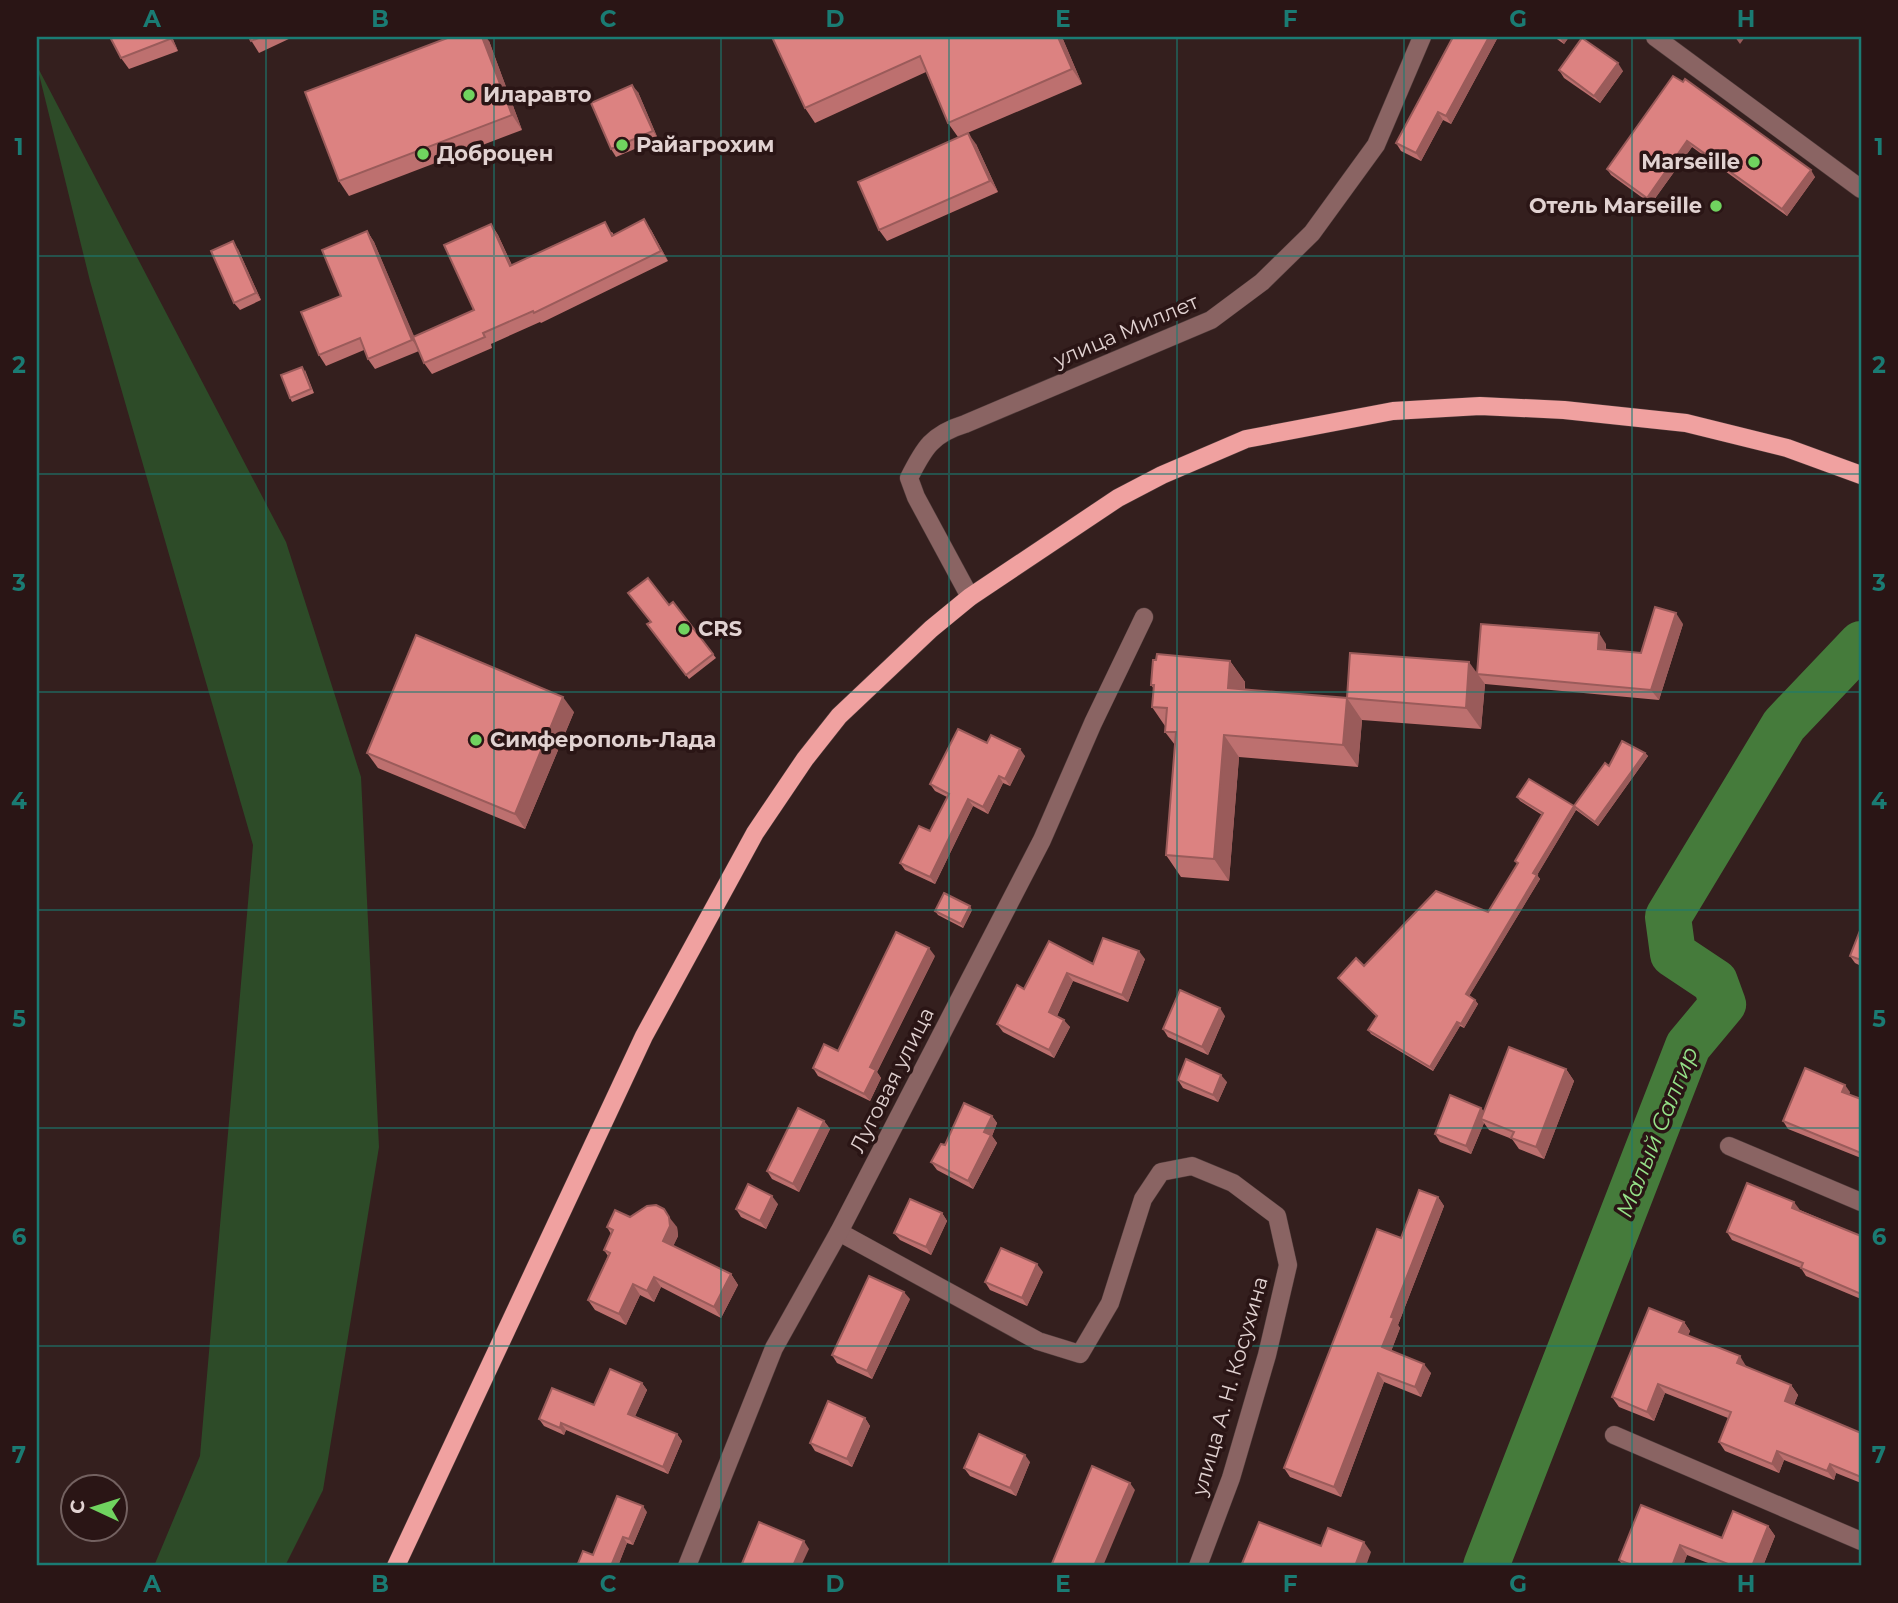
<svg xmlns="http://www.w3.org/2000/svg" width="1898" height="1603" viewBox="0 0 1898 1603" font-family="Montserrat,sans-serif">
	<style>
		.green { fill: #2d4b28 }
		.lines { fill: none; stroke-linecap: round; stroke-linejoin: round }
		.river { stroke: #457b3b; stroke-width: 46 }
		.minor-casing { stroke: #503c3b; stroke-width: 19 }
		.major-casing { stroke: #503c3b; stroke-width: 19 }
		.minor { stroke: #8a6463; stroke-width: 18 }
		.major { stroke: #f0a1a0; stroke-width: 18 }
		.wall { fill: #bd706f }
		.shaded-wall { fill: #9a5b5a }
		.building { fill: #dc8281; stroke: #9a5b5a; stroke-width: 2 }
		.grid { fill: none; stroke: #1a7b73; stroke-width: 2; stroke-opacity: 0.55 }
		.poi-dot { fill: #70d35f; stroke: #2a1515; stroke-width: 2.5 }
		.labels { text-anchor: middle; stroke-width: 7; stroke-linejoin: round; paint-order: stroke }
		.poi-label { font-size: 21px; font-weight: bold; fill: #e1d2d1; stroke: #2a1515; text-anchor: start }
		.street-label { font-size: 21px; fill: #e1d2d1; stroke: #2a1515 }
		.water-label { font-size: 23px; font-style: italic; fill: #95e188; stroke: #2a1515 }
		.neatline { fill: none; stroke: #1a7b73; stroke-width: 2.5 }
		.grid-label { font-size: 23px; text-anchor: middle; font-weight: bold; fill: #1a7b73 }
	</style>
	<rect width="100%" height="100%" fill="#341f1e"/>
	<path class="green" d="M37,66l249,476 75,235 18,370 -56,343 -38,76h-131l46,-110 53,-611 -163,-564z"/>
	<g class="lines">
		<path class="river" d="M1486,1566l202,-520 35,-42 -8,-22 -42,-28 -5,-37 116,-192 77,-81"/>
		<g class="minor-casing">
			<g id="minor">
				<path d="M1655,37l206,152"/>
				<path d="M970,597l-54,-100 -7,-19c15,-30 23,-44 56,-54l246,-104 51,-38 50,-49 64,-88 46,-108"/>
				<path d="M1729,1146l132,56"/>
				<path d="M839,1232l199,109 42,13 30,-51 33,-104 18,-27 31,-6 41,17 44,33 11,49 -21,90 -36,123 -33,88"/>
				<path d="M1614,1435l247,106"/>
				<path d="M687,1566l87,-218 65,-116 203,-392 51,-117 51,-106"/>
			</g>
		</g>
		<g class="major-casing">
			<path id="major" d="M396,1566l248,-530 111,-203 50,-74 34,-43 92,-87 39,-32 148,-99 44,-23 84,-36 147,-28 87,-5 84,4 122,13 101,25 74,27"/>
		</g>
		<use href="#minor" class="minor"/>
		<use href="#major" class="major"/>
	</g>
	<g class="wall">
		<path d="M172,37l6,14 -49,18 -8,-11z"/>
		<path d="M249,37h44l-34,16z"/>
		<path d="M772,37h290l20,47 -124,53 -10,-14 -22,-51 -111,51 -10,-15z"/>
		<path d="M1453,37h45l-47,87 -8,-4 -22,41 -20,-10 -5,-8z"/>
		<path d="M1554,37h15l-5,7z"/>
		<path d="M489,41l33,89 -173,66 -10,-15z"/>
		<path d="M1559,70l64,1 -23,32 -36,-25z"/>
		<path d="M1683,82l132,95 -28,39 -95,-69 -41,57 -40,-29 -4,-6z"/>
		<path d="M638,92l20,47 -42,18 -5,-8z"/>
		<path d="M976,144l22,48 -111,49 -8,-11z"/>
		<path d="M491,224l7,11 14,30 100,-33 2,3 37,-5 17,31 -127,62 -1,-1 -49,22 1,4 -60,26 -8,-11 -5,-12 -44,18 -7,-10 -4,-9 -38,16 -7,-11 48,-124 7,11 40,95 60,-27z"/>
		<path d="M238,249l23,51 -21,10 -6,-7z"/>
		<path d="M305,370l9,23 -22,9 -2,-4z"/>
		<path d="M673,602l43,56 -27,21 -42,-55z"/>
		<path d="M1683,624l-24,76 -174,-16 -4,45 -119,-9 -4,47 -119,-10 -10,124 -48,-4 -15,-22 9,-110 -10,-13v-6l-13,-19 2,-18 -3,-4 79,-24 15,21v8l102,8 130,-24 129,-30v6l35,3z"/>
		<path d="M574,712l-49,117 -147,-61 -11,-15z"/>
		<path d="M987,743l38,13 -15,30 -7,-3 -15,31 -15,-8 -38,78 -30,-14 -5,-7 30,-32 17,-34 -12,-6 -5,-7z"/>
		<path d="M1645,753l3,3 -50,70 -22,-16 -39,65 3,4 -71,117 6,4 3,4 -14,24 -4,-2 -27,45 -62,-37 -3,-4 9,-13 -39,-39 150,-66 29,-48 -2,-3 27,-46 -22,-14 -3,-4 57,9 35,-40z"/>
		<path d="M972,910l-9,18 -25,-13 -3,-4z"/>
		<path d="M1861,928v38l-6,-3 -5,-7z"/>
		<path d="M935,956l-58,116 4,6 -11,23 -52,-25 -5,-8 25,-17z"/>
		<path d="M1145,959l-17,43 -55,-21 -16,35 13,11 -16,31 -51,-26 -6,-8 27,-35 69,-25z"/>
		<path d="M1225,1016l-17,39 -40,-18 -5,-8z"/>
		<path d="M1566,1069l8,12 -30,78 -25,-10 -7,-10 -23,-9 -5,-7 -13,31 -31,-12 -5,-8 46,-26 3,4z"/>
		<path d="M1178,1080l49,2 -9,20 -35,-14z"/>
		<path d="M1850,1092l-1,2 12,5v59l-73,-29 -5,-8z"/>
		<path d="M992,1116l5,7 -5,13 5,7 -24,46 -36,-19 -6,-8z"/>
		<path d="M824,1121l6,8 -31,63 -27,-13 -5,-8z"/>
		<path d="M1438,1197l6,9 -46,119 2,3 -9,23 40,22 -10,24 -37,-15 -43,115 -51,-20 -6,-9 117,-230z"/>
		<path d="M778,1204l-12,25 -25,-12 -5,-8z"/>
		<path d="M1800,1210l61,26v63l-55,-23 -5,-8 -69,-28 -5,-8z"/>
		<path d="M942,1213l5,8 -16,34 -31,-15 -6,-7z"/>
		<path d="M630,1217l47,10 1,9 -5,10 58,28 7,11 -17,33 -60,-31 -7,15 -14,-7 -14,30 -31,-15 -7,-10 20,-44 -4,-6 7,-16 -4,-7z"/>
		<path d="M1043,1272l-16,34 -37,-16 -5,-8z"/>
		<path d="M910,1299l-38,80 -35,-16 -5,-8z"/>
		<path d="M1684,1322l6,9 -2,4 58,31v1l45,18 7,10 -4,10 67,28v50l-25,-10 -2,7 -50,-20 -5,13 -54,-22 -6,-9 9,-24 -63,-25 -11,28 -35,-14 -7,-10z"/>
		<path d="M642,1383l5,7 -12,26 42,18 5,7 -14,33 -102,-44 -2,5 -20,-9 -5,-7 55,-14z"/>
		<path d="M865,1418l5,8 -18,41 -37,-16 -5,-8z"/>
		<path d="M1030,1462l-14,34 -46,-20 -6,-8z"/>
		<path d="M1641,1505l81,33 46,-12 7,10 -12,30h-47l-29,-11 -4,11h-60l-4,-6z"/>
		<path d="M647,1512l-14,33 -6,-2 -9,23h-41z"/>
	</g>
	<g class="shaded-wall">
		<path d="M169,37h3l6,14 -8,-12z"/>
		<path d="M482,37h4l3,4 33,89 -10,-15z"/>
		<path d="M1058,37h4l20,47 -10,-15z"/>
		<path d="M1489,37h9l-47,87 -5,-8z"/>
		<path d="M1559,37h10l-5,7z"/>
		<path d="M1735,37h10l-5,7z"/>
		<path d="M1618,63l5,8 -23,32 -6,-7z"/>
		<path d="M632,85l6,7 20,47 -5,-8z"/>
		<path d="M1438,112l5,8 -22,41 -5,-8z"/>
		<path d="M968,133l8,11 22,48 -8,-11z"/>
		<path d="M1687,141l5,6 -41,57 -4,-6z"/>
		<path d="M1811,170l4,7 -28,39 -5,-7z"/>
		<path d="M644,219l7,11 17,31 -7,-10z"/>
		<path d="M491,224l7,11 19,42 -7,-11z"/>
		<path d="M367,231l7,11 46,108 -8,-10z"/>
		<path d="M233,241l5,8 23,51 -5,-7z"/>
		<path d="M1676,613l7,11 -24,76 -8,-10z"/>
		<path d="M1599,633l7,11 -1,16 -7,-11z"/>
		<path d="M1230,661l15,21 -2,28 -15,-22z"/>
		<path d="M1469,662l16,22 -4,45 -15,-21z"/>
		<path d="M563,697l11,15 -49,117 -10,-15z"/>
		<path d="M1347,698l15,22 -4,47 -15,-22z"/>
		<path d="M1224,735l15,22 -10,124 -15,-22z"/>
		<path d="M1020,749l5,7 -15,30 -5,-7z"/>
		<path d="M1645,753l3,3 -50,70 -3,-4z"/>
		<path d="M999,776l4,7 -15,31 -5,-7z"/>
		<path d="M968,799l5,7 -38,78 -5,-7z"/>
		<path d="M1574,806l2,4 -40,67 -3,-4z"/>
		<path d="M1537,875l3,4 -72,119 -2,-4z"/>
		<path d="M970,906l2,4 -9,18 -2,-4z"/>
		<path d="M929,948l6,8 -58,116 4,6 -11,23 -6,-7 6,-27z"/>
		<path d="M1139,951l6,8 -17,43 -6,-7z"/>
		<path d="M1067,973l6,8 -18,39 -6,-8z"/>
		<path d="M1475,1000l3,4 -14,24 -3,-4z"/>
		<path d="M1220,1008l5,8 -17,39 -6,-8z"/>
		<path d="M1064,1020l6,7 -16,31 -5,-8z"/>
		<path d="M1457,1022l3,4 -27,45 -3,-4z"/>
		<path d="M1566,1069l8,12 -30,78 -8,-12z"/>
		<path d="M1221,1075l6,7 -9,20 -5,-7z"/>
		<path d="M1845,1085l5,7 -2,7 -6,-7z"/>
		<path d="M1481,1108l6,7 -6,4 3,4 -13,31 -5,-8z"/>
		<path d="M992,1116l5,7 -5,13 5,7 -24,46 -5,-8 16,-49z"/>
		<path d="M824,1121l6,8 -31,63 -6,-8z"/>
		<path d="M772,1196l6,8 -12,25 -6,-8z"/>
		<path d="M1438,1197l6,9 -46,119 2,3 -11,29 -7,-10 9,-30z"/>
		<path d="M1794,1202l6,8 -3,5 -5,-7z"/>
		<path d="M942,1213l5,8 -16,34 -5,-8z"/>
		<path d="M669,1217l8,10 1,9 -7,15 -8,-10z"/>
		<path d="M1037,1264l6,8 -16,34 -5,-8z"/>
		<path d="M731,1274l7,11 -17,33 -7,-11z"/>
		<path d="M654,1277l7,10 -7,15 -7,-11z"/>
		<path d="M633,1284l7,11 -14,30 -7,-11z"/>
		<path d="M904,1292l6,7 -38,80 -5,-8z"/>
		<path d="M1684,1322l6,9 -4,10 -7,-9z"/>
		<path d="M1740,1356l6,10 -3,6 -6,-9z"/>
		<path d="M1424,1364l7,9 -10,24 -6,-10z"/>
		<path d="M1378,1373l6,9 -43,115 -7,-10z"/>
		<path d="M642,1383l5,7 -14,31 -5,-7z"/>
		<path d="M1658,1384l7,9 -11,28 -7,-9z"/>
		<path d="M1791,1385l7,10 -7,15 -6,-9z"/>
		<path d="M865,1418l5,8 -18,41 -5,-8z"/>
		<path d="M561,1423l5,7 -2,5 -4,-7z"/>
		<path d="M677,1434l5,7 -14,33 -5,-7z"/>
		<path d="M1777,1451l7,9 -5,13 -7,-9z"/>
		<path d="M1025,1455l5,7 -14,34 -6,-8z"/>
		<path d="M1830,1464l6,9 -2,7 -7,-9z"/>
		<path d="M1130,1483l5,7 -32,76h-9z"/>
		<path d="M643,1506l4,6 -14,33 -4,-6z"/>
		<path d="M1768,1526l7,10 -12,30h-11z"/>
		<path d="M623,1537l4,6 -9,23h-7z"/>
		<path d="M804,1541l5,8 -8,17h-8z"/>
		<path d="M1364,1542l7,10 -5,14h-11z"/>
		<path d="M1680,1545l7,10 -4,11h-11z"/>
	</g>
	<g class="building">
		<path d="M110,37h59l1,2 -49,19z"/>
		<path d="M249,37h12l-10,4z"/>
		<path d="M450,37h32l30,78 -173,66 -34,-89z"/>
		<path d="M772,37h286l14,32 -124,54 -28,-67 -115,52z"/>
		<path d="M1453,37h36l-43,79 -8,-4 -22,41 -20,-10z"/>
		<path d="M1582,38l36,25 -24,33 -35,-26z"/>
		<path d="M1673,76l10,6 2,-3 126,91 -29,39 -95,-68 -40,57 -40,-29z"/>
		<path d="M632,85l21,46 -42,18 -20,-46z"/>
		<path d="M968,133l22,48 -111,49 -21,-48z"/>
		<path d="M644,219l17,32 -127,62 -1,-2 -50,22 2,4 -61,26 -11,-26 61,-27 -30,-65 47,-21 19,42 95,-44 7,14z"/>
		<path d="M367,231l45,109 -44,19 -8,-21 -41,17 -18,-43 40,-16 -19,-46z"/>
		<path d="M233,241l23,52 -22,10 -23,-52z"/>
		<path d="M302,367l9,22 -21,9 -9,-23z"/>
		<path d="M648,578l21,27 4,-3 40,52 -27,21 -39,-51 4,-2 -23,-29z"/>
		<path d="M1655,607l21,6 -25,77 -174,-16 4,-50 118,9 -1,16 43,4z"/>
		<path d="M416,635l147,62 -48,117 -148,-61z"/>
		<path d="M1350,653l119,9 -3,46 -119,-10z"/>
		<path d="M1157,654l73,7 -2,27 119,10 -4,47 -119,-10 -10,124 -48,-4 10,-123h-11l2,-24 -15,-1 2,-22h-3l2,-25h3z"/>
		<path d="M958,729l29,14 4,-8 29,14 -15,30 -6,-3 -16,31 -15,-8 -38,78 -30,-14 19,-37 11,5 19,-37 -19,-10z"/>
		<path d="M1622,741l23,12 -50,69 -21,-16 31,-43 4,3z"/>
		<path d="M1529,779l45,27 -41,67 4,2 -71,119 9,6 -14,24 -4,-2 -27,45 -62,-37 9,-14 -39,-38 18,-20 8,8 72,-75 52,21 30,-49 -3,-2 28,-48 -26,-16z"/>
		<path d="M944,893l26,13 -9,18 -26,-13z"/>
		<path d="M1861,928v32l-11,-4z"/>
		<path d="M896,932l33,16 -59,119 6,3 -12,24 -51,-26 11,-24 14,7z"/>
		<path d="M1103,938l36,13 -17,44 -55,-22 -18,39 15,8 -15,30 -52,-26 20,-39 7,4 25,-48 44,23z"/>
		<path d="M1180,990l40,18 -18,39 -39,-18z"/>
		<path d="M1509,1047l57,22 -30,78 -25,-9 3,-6 -33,-13z"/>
		<path d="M1186,1059l35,16 -8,20 -35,-15z"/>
		<path d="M1805,1068l40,17 -3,7 19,7v54l-78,-32z"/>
		<path d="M1450,1095l31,13 -15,38 -31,-12z"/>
		<path d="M964,1103l28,13 -8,16 7,3 -23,46 -37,-19 10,-18 4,1z"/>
		<path d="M798,1108l26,13 -31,63 -26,-13z"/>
		<path d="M1747,1183l47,19 -2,6 69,28v58l-60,-26 2,-5 -76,-31z"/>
		<path d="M748,1184l24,12 -12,25 -24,-12z"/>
		<path d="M1419,1190l19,7 -47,120 3,1 -12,29 42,17 -9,23 -37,-14 -44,114 -50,-19 93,-239 24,9z"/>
		<path d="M910,1199l32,14 -16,34 -32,-14z"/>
		<path d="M656,1205l8,4 5,8 1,9 -7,15 68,33 -17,33 -60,-30 -7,14 -14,-7 -14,30 -31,-14 22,-47 -6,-3 9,-20 -6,-3 8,-17 15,7 17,-11z"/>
		<path d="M1001,1248l36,16 -15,34 -37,-16z"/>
		<path d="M869,1276l35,16 -37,79 -35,-16z"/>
		<path d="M1649,1308l35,14 -5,10 61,24 -3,7 54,22 -6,16 76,32v44l-31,-13 -3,7 -50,-20 -5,13 -53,-22 12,-30 -73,-28 -11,28 -35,-15z"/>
		<path d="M610,1369l32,14 -14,31 49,20 -14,33 -102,-44 -1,5 -21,-9 13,-31 42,17z"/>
		<path d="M828,1401l37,17 -18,41 -37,-16z"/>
		<path d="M979,1434l46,21 -15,33 -46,-20z"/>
		<path d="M1092,1466l38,17 -36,83h-43z"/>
		<path d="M617,1496l26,10 -14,33 -6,-2 -12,29h-34l6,-15 10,4z"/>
		<path d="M1641,1505l81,33 11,-27 35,15 -16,40h-19l-53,-21 -8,21h-38l-15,-6z"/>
		<path d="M759,1522l45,19 -11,25h-52z"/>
		<path d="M1259,1522l62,24 7,-18 36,14 -9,24h-114z"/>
	</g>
	<path class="grid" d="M266,37v1529M494,37v1529M721,37v1529M949,37v1529M1177,37v1529M1404,37v1529M1632,37v1529M37,256h1824M37,474h1824M37,692h1824M37,910h1824M37,1128h1824M37,1346h1824"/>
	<g class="poi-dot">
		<circle cx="469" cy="95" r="7"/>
		<circle cx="622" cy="145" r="7"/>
		<circle cx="423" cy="154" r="7"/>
		<circle cx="1754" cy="162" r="7"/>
		<circle cx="1716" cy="206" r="7"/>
		<circle cx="684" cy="629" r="7"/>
		<circle cx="476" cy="740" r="7"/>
	</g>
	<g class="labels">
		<g class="poi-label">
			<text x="483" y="102">Иларавто</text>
			<text x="636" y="152">Райагрохим</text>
			<text x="437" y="161">Доброцен</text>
			<text x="1740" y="169" text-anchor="end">Marseille</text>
			<text x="1702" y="213" text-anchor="end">Отель Marseille</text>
			<text x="698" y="636">CRS</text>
			<text x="490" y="747">Симферополь-Лада</text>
		</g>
		<g class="street-label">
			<text transform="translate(1126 331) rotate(-23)" y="7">улица Миллет</text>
			<text transform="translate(892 1080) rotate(-63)" y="7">Луговая улица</text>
			<text transform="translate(1230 1386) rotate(-74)" y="7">улица А. Н. Косухина</text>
		</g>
		<g class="water-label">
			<text transform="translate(1657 1132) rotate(-68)" y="8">Малый Салгир</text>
		</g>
	</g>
	<rect width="1898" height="1603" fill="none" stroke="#2a1515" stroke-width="77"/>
	<g transform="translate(94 1508) rotate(274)"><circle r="33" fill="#2a1515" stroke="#736160" stroke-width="2"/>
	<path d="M0-5L12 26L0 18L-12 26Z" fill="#70d35f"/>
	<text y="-10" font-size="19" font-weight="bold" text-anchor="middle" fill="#e1d2d1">С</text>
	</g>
	<rect x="38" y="38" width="1822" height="1526" class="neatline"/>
	<g class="grid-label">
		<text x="152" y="27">A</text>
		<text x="380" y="27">B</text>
		<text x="608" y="27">C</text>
		<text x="835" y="27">D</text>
		<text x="1063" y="27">E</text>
		<text x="1290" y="27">F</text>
		<text x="1518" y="27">G</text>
		<text x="1746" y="27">H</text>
		<text x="19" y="155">1</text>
		<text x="1879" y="155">1</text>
		<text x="19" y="373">2</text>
		<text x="1879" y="373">2</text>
		<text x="19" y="591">3</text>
		<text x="1879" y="591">3</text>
		<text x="19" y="809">4</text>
		<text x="1879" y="809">4</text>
		<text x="19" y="1027">5</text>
		<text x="1879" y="1027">5</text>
		<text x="19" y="1245">6</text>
		<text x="1879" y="1245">6</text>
		<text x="19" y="1463">7</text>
		<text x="1879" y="1463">7</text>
		<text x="152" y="1592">A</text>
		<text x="380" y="1592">B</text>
		<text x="608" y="1592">C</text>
		<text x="835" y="1592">D</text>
		<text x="1063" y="1592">E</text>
		<text x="1290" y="1592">F</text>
		<text x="1518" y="1592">G</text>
		<text x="1746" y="1592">H</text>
	</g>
</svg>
